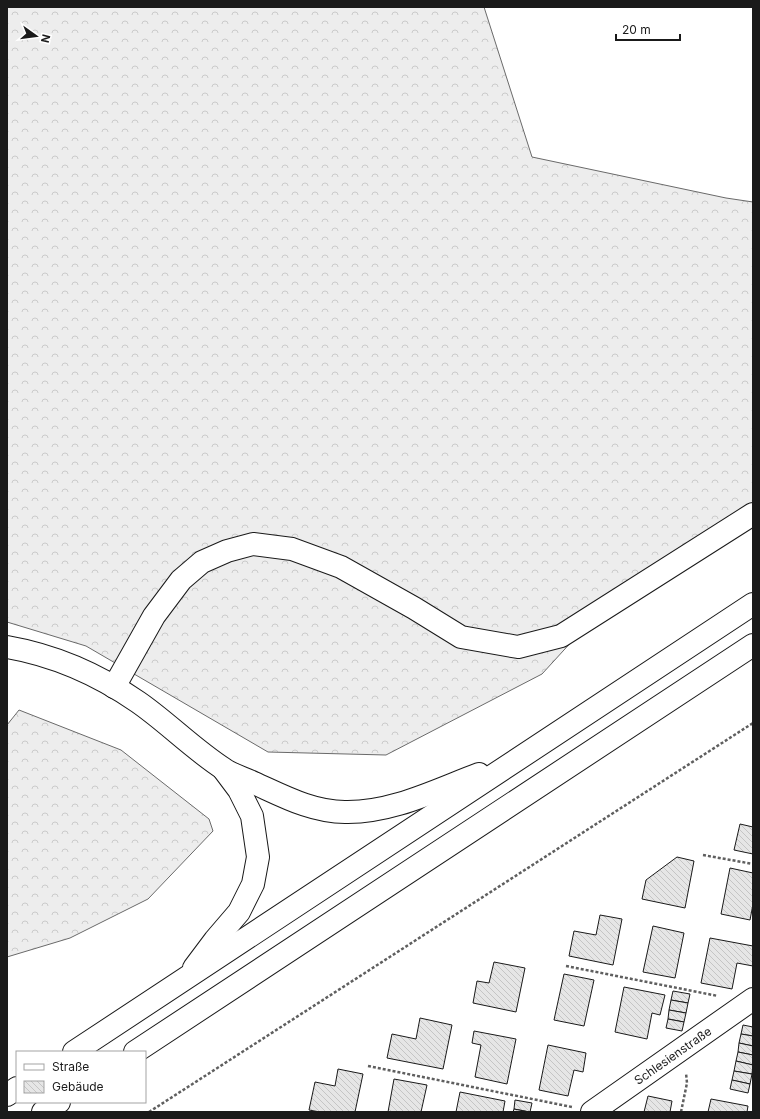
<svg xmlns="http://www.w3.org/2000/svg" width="760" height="1119" viewBox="0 0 760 1119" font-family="Inter,sans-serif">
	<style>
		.forest { fill: url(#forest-crowns); stroke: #6a6a6a }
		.building { fill: url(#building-back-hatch); stroke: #1a1a1a }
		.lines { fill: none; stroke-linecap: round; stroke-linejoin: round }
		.minor-casing { stroke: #1a1a1a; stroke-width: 24 }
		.highway-casing { stroke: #1a1a1a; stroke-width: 24 }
		.path { stroke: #5f5f5f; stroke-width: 2.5; stroke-dasharray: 3 2; stroke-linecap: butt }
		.minor { stroke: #fff; stroke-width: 22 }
		.highway { stroke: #fff; stroke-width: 22 }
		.labels { text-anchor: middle; stroke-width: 3; stroke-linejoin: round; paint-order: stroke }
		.street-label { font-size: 12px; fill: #1a1a1a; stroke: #fff }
	</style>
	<defs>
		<pattern id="forest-crowns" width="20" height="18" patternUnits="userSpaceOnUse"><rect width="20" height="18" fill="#ededed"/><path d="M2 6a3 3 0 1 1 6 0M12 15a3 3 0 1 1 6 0" fill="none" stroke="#cbcbcb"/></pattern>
		<pattern id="building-back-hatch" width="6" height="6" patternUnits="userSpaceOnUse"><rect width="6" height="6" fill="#e6e6e6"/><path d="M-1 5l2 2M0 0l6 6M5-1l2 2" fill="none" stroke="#c5c5c5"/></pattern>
	</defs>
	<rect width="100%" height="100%" fill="#fff"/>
	<g class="forest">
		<path d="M7,7h477l48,150 194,41 27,4v305l-146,96 -65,71 -156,81 -118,-3 -182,-106 -79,-24z"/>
		<path d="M19,710l102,40 88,69 4,12 -65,68 -78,39 -63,19v-232z"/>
	</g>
	<g class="building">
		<path d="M740,824l13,3v27l-19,-4z"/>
		<path d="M677,857l17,4 -9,47 -43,-9 4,-19z"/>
		<path d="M730,868l23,5v31l-3,16 -29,-6z"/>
		<path d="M600,915l22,4 -9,46 -44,-9 5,-25 22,4z"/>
		<path d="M653,926l31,7 -9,45 -32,-6z"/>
		<path d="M710,938l43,8v20l-16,-3 -5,26 -31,-6z"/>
		<path d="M494,962l31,6 -9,44 -43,-9 4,-22 12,2z"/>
		<path d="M564,974l30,6 -10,46 -30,-6z"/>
		<path d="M624,987l41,8 -5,20 -8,-2 -5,26 -32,-7z"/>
		<path d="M673,991l17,3 -2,9 -17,-3z"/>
		<path d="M671,1000l17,3 -2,10 -17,-3z"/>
		<path d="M669,1010l17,3 -2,9 -16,-3z"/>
		<path d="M420,1018l32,7 -9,44 -56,-11 5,-24 24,5z"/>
		<path d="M668,1019l16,3 -2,9 -16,-3z"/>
		<path d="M743,1025l10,2v9l-12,-2z"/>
		<path d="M474,1031l42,8 -9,45 -32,-7 6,-32 -9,-2z"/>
		<path d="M741,1034l12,2v10l-14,-3z"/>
		<path d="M739,1043l14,3v9l-15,-3z"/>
		<path d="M548,1045l38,8 -3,19 -9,-2 -6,26 -29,-6z"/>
		<path d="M738,1052l15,3v10l-17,-4z"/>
		<path d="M736,1061l17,4 -1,9 -18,-3z"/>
		<path d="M338,1069l25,5 -8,38h-35l-11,-2 6,-28 20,4z"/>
		<path d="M734,1071l18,3 -2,10 -18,-4z"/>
		<path d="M394,1079l33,6 -6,27h-33z"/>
		<path d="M732,1080l18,4 -2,9 -18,-4z"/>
		<path d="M460,1092l45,9 -2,11h-47z"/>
		<path d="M648,1096l24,5 -2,11h-26z"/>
		<path d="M711,1099l37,7 -1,6h-39z"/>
		<path d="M515,1100l17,3 -2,9 -16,-3z"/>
		<path d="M514,1109l15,3h-16z"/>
	</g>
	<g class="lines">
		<g class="minor-casing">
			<g id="minor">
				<path d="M114,687l40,-71 27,-36 21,-18 25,-11 26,-7 39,5 49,18 73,41 47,29 57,10 43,-11 192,-122"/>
				<path d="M592,1112l161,-113"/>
			</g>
		</g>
		<g class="highway-casing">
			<g id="highway">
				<path d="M7,647c46,8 92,28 131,55 29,20 55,47 86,67 8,6 20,9 30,14 29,13 58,29 91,29 47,1 91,-22 134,-38"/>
				<path d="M194,968l21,-28 24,-28 14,-28 5,-27 -6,-41 -13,-26 -15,-20"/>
				<path d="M74,1052l679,-448"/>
				<path d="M135,1052l618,-407"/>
				<path d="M7,1095l10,-7"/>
				<path d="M43,1112l16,-10"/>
			</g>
		</g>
		<g class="path">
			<path d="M703,855l50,9"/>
			<path d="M566,966l152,30"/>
			<path d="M368,1066l204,41"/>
			<path d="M149,1112l604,-389"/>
			<path d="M681,1112l6,-29 -1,-10"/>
		</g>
		<use href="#minor" class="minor"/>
		<use href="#highway" class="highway"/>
	</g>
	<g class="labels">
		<g class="street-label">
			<text transform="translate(673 1056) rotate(-35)" y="4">Schlesienstraße</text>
		</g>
	</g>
	<rect width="760" height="1119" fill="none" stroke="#1a1a1a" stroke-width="16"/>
	<rect x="16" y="1051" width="130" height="52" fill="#ffffff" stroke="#a3a3a3"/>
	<rect x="24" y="1064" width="20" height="6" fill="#ffffff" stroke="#a3a3a3"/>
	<text x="52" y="1071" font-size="12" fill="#1a1a1a">Straße</text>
	<rect x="24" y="1081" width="20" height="12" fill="url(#building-back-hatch)" stroke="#a3a3a3"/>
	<text x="52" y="1091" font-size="12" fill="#1a1a1a">Gebäude</text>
	<g transform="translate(36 36) rotate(104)" stroke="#ffffff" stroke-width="3" paint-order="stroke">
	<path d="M0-3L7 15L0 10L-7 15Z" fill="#1a1a1a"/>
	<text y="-6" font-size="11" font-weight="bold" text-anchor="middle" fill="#1a1a1a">N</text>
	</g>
	<path d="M616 34v6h64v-6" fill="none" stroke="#1a1a1a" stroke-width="2"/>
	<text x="622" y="34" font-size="12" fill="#1a1a1a" stroke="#ffffff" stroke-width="3" paint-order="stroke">20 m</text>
</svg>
